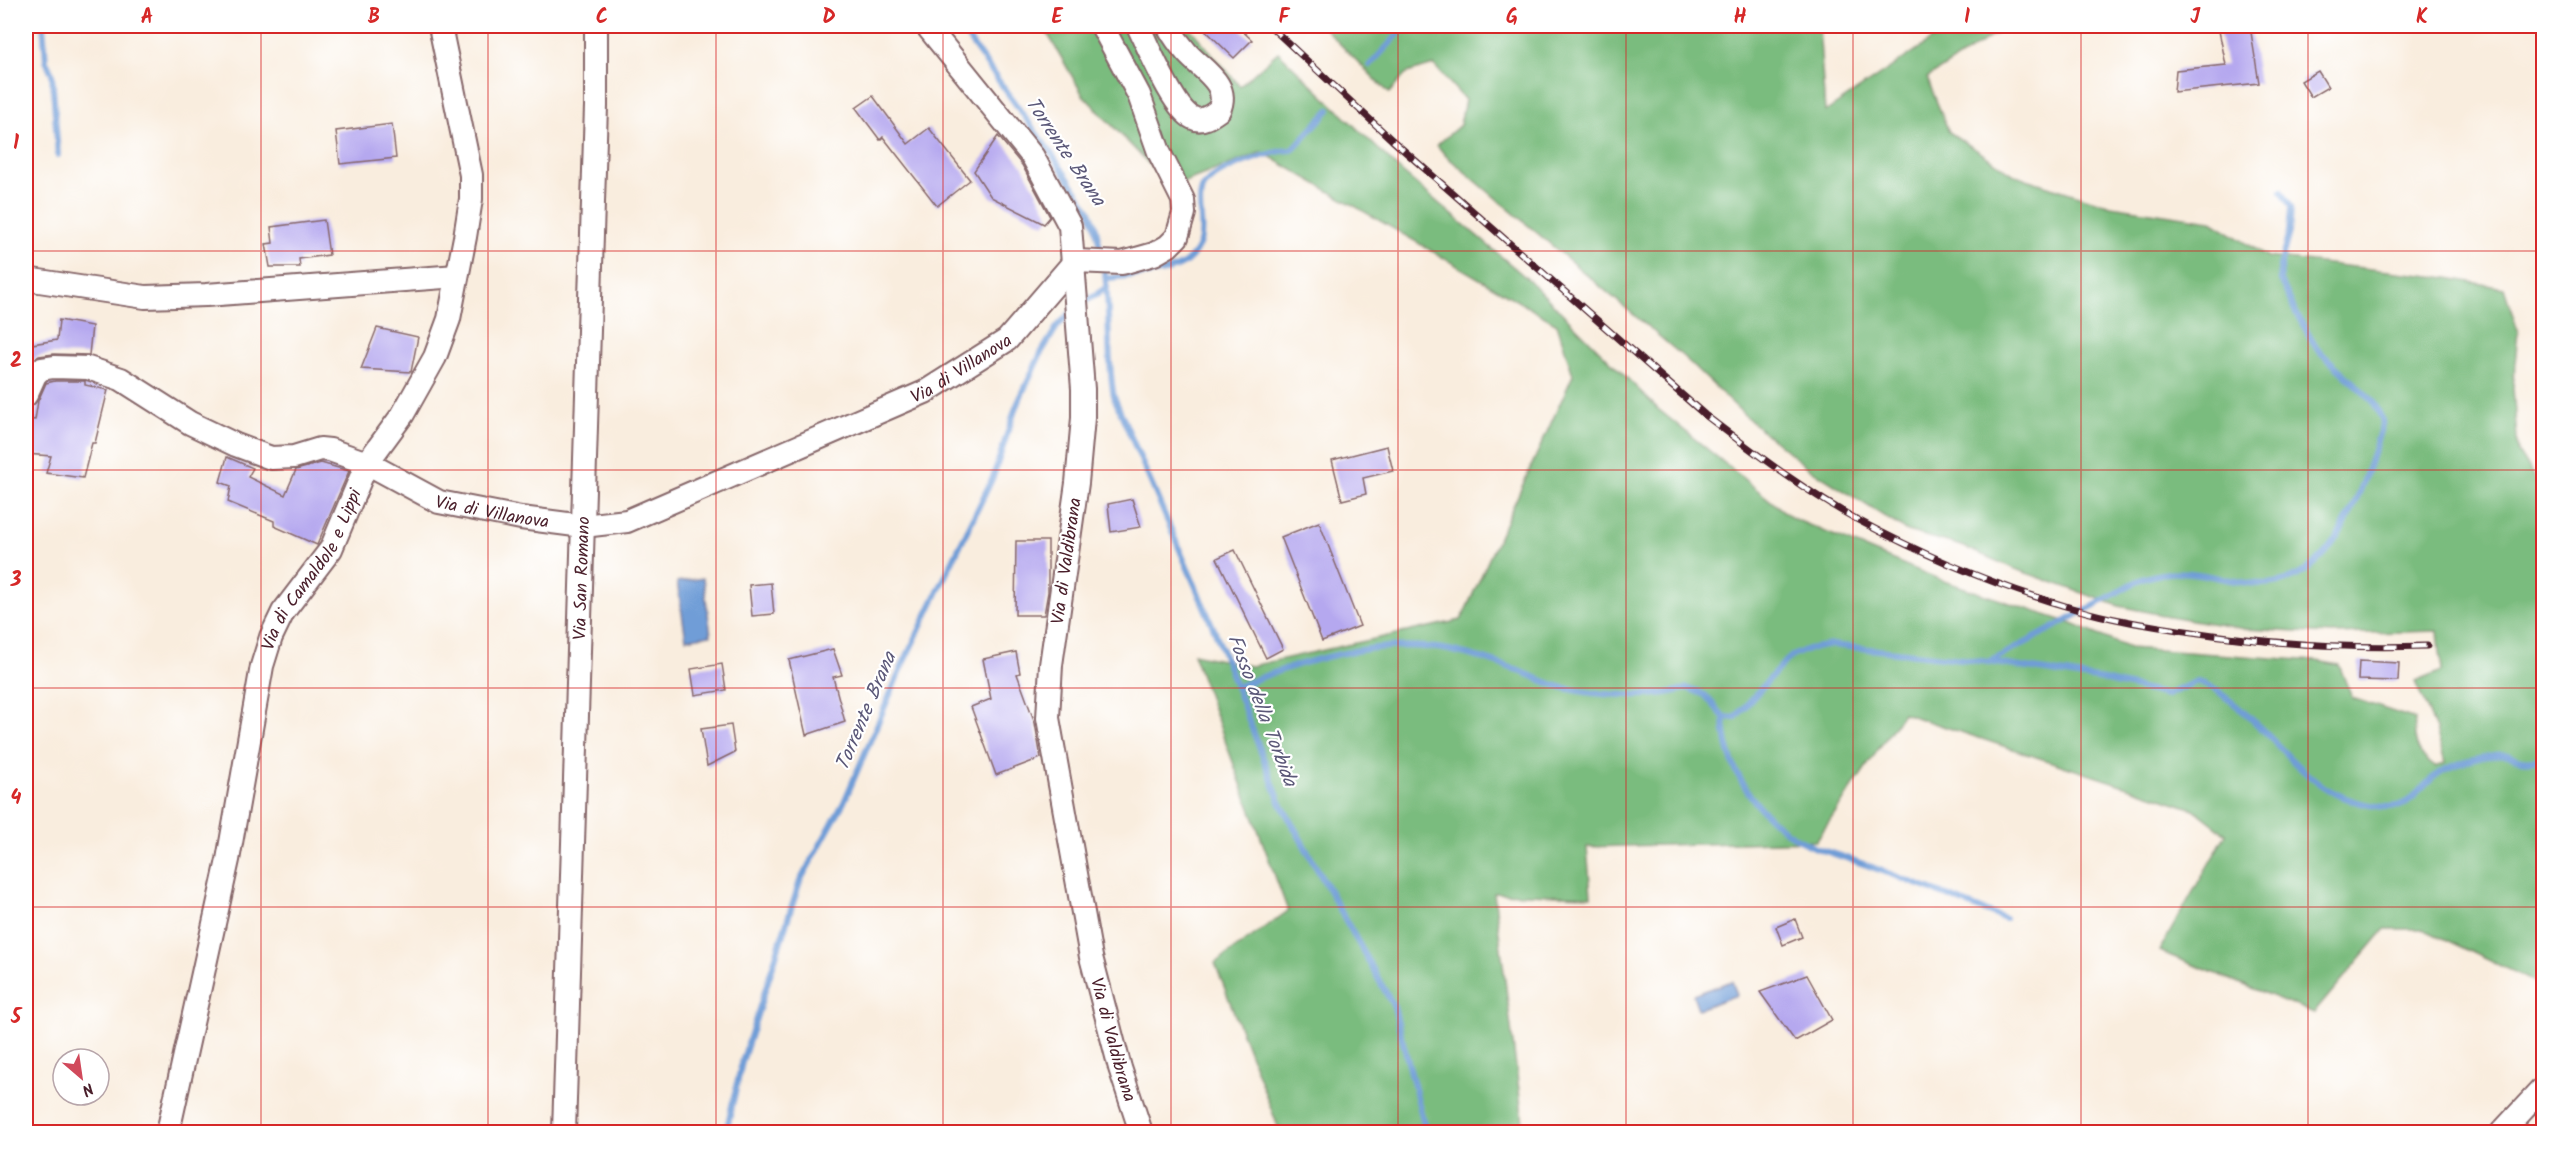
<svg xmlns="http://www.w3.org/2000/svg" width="2569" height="1158" viewBox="0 0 2569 1158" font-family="Kalam,sans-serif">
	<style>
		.forest { fill: #7abc7e; stroke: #626e54; stroke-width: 1.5 }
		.water { fill: #6f9dd7; stroke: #5c5e81; stroke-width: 1.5 }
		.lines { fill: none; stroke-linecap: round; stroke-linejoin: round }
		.stream { stroke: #6f9dd7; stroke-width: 6 }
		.building { fill: #b5a8ef }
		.minor-casing { stroke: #87676a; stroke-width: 26 }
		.minor { stroke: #fff; stroke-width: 22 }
		.rail-casing { stroke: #4a1f2b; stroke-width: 7 }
		.rail { stroke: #fff; stroke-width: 4.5; stroke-dasharray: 14; stroke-linecap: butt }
		.grid { fill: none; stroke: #d62828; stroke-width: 1.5; stroke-opacity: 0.55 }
		.labels { text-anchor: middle; stroke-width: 4.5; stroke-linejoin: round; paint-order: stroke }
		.street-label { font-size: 18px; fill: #4a1f2b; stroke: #fff }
		.water-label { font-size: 20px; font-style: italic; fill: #5b5878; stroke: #fff }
		.neatline { fill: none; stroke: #d62828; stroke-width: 2 }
		.grid-label { font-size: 20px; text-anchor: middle; font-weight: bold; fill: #d62828 }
	</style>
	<rect width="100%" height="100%" fill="#fff"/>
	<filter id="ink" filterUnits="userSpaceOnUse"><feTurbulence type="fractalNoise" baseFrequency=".0167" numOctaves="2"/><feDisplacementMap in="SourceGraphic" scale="12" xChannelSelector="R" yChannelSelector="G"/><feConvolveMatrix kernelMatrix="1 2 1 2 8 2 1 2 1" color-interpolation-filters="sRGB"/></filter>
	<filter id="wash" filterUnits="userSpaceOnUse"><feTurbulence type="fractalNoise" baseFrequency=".008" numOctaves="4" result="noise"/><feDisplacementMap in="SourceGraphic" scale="24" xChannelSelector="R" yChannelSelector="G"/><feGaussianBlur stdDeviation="1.35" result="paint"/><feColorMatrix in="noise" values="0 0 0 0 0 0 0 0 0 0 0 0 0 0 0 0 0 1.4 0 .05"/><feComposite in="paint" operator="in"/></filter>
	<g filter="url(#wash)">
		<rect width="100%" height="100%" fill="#f9edde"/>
		<path class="forest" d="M1043,26h145l52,60 38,-34 123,119 129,110 128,128 134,109 149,62 129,43 59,25 188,13 22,4 13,33 63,21c-2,23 2,35 20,48l10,-4 -9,-34 -21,-47 27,-11 -4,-40 -106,3 -87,-5 -88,-15 -38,-8 -104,-37 -53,-23 -55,-15 -99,-63 -56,-46 -66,-63 -241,-204 -8,-10 23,-20 5,-25 -31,-35 -27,8 -18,20 -67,-67h497l6,86 127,-86h56l-81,52 22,54 67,44 95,30 100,15 57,36 180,21 56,10 14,43 -5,57 5,64 25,40v494l-120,-57h-38l-71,84 -155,-62 67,-117 -32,-25 -291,-96 -87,128 -229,6 4,49 -97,-3 30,237 80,-3 4,5h-328l-65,-169 73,-52 -95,-257 58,12 210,-46 112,-245 -16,-51 -295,-172 -91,35 -88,-92z"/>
		<g class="water">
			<path d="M703,578l8,57 -25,4 -9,-57z"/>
			<path d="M1732,981l5,14 -39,14 -5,-14z"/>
		</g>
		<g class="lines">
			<g class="stream">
				<path d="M43,26l3,35 6,13 6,81"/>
				<path d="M959,26l92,127 39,58 5,13 7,33"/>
				<path d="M1370,65l36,-39"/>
				<path d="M1104,267c7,43 2,87 10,130l102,237 64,168 114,205 32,125"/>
				<path d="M1106,279c21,-5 63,-3 80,-17 28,-22 8,-51 16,-73 6,-17 73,-40 90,-39l37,-40"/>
				<path d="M1088,300l19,-13"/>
				<path d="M1989,662c36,-19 72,-38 108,-58 15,-8 32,-20 48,-26 41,-13 64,0 103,5 87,13 115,-97 135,-162l-10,-20 -56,-52 -22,-38 -14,-30 -1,-15 9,-34 2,-25 -9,-16"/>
				<path d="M1236,687c65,-26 142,-50 213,-37 23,5 47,12 70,21 15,5 30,14 46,17 31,8 93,11 122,0l18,7 19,22 11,1 46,-52 11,-10 16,-7 24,-4 157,17 114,18 64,15 30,-14c14,4 24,13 35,21 54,42 77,100 155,105 25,1 34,-22 52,-34 13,-9 54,-21 70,-18 4,1 8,4 12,5 8,2 15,-2 23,1"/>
				<path d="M1724,717c1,57 39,109 92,131 20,7 41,13 61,21 43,16 85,33 128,50"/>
				<path d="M726,1132l16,-70 58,-181 44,-79 59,-138 90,-187 23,-70 25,-54 16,-26 11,-12"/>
			</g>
		</g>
		<g id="blocks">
			<g class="building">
				<path d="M1201,26h36l15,14 -18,18z"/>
				<path d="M2218,26h32l9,57 -85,9 2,-22 50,-5z"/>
				<path d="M2318,71l10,16 -17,10 -10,-16z"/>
				<path d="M873,96l35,48 21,-16 41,52 -33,26 -54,-69 -3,3 -24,-32z"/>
				<path d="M392,124l4,34 -56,6 -4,-33z"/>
				<path d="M998,136l24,29 28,52 -6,7 -53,-27 -17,-26z"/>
				<path d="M324,220l5,35 -30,4 1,8h-30l-4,-23 7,-1 -2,-16z"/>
				<path d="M59,320l33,6 -3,29 -35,-1 -15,2 -13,9v-20l31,-5z"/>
				<path d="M377,328l41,9 -7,35 -50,-3z"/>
				<path d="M55,381h30v4l23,5 -13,53h-3l-9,35 -37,-5 5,-17 -25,-2v-35l9,1 3,-19 8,-18z"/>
				<path d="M1387,446l6,25 -30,7 3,16 -24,6 -10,-40z"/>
				<path d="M227,457l26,11 -5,9 37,18 11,-25 25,-7 28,8 -32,74 -43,-19v-5l-46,-19 3,-16 -11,-4z"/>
				<path d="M1132,499l9,28 -30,5 -3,-28z"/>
				<path d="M1319,522l41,104 -38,15 -41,-104z"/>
				<path d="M1016,541h32v51l-4,23h-29z"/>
				<path d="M1235,550l48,99 -17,9 -49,-100z"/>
				<path d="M771,583l3,31 -22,2 -3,-31z"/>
				<path d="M833,649l9,26 -9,2 12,45 -39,13 -17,-75z"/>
				<path d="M1016,652l4,21 -3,1 18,49 6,35 -45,17 -25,-68 20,-8 -8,-40z"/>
				<path d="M2359,661l40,2 -1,18 -40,-1z"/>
				<path d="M722,664l4,26 -31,5 -4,-26z"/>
				<path d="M731,725l4,27 -28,14 -6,-37z"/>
				<path d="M1795,919l7,18 -19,8 -7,-18z"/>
				<path d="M1807,975l25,45 -37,21 -35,-49z"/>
			</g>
		</g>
	</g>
	<g filter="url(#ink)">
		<use href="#blocks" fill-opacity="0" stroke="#87676a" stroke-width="1.5"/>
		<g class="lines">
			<g class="minor-casing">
				<g id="minor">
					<path id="s1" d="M927,26l106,131 37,69 13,163v29l-6,65 -26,182 -3,53 43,239 29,111 21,64"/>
					<path d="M1138,26c10,20 36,84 55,92 9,5 19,-3 26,-8 12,-26 -17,-40 -32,-57 -7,-8 -14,-18 -19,-27"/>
					<path d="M1075,261l47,2 32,-9 14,-8 9,-9 7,-24 -1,-13 -24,-48 -20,-57 -37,-69"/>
					<path d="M26,279l119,18 61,-2 251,-19"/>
					<path id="s2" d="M26,395l9,-20 6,-6 13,-2 34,1 33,11 69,44 46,22 35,13 23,-1 26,-8 10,1 37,13 72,39 82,16 62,8 44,-5 298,-129 82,-52 68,-79"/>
					<path id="s3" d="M168,1132l60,-272 34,-194 9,-29 12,-25 48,-63 36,-86 36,-49 32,-57 14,-38 16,-82 6,-38v-24l-31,-149"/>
					<path id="s4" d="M564,1132l32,-1026v-80"/>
					<path d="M2502,1132l42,-45"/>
				</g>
			</g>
			<use href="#minor" class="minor"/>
			<g class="rail-casing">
				<path id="rail" d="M1270,26l122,114 313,275c49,37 99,76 153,105 67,36 141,67 214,88 39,12 80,18 120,24 79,12 156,17 235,14"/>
			</g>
			<use href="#rail" class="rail"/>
		</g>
	</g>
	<path class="grid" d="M261,26v1106M488,26v1106M716,26v1106M943,26v1106M1171,26v1106M1398,26v1106M1626,26v1106M1853,26v1106M2081,26v1106M2308,26v1106M26,251h2518M26,470h2518M26,688h2518M26,907h2518"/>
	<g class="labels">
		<g class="street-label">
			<text dy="6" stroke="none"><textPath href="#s2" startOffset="1022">Via di Villanova</textPath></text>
			<text dy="6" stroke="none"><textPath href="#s2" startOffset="518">Via di Villanova</textPath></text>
			<text transform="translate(1066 561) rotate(-82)" y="6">Via di Valdibrana</text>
			<text dy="6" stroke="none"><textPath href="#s3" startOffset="585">Via di Camaldole e Lippi</textPath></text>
			<text dy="6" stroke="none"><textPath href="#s4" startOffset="554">Via San Romano</textPath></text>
			<text dy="6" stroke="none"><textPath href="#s1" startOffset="1070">Via di Valdibrana</textPath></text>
		</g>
		<g class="water-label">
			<text transform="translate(1066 151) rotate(56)" y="7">Torrente Brana</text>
			<text transform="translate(1263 710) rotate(69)" y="7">Fosso della Torbida</text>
			<text transform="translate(865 711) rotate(-67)" y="7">Torrente Brana</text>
		</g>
	</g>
	<rect width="2569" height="1158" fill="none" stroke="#fff" stroke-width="66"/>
	<g transform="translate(81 1077) rotate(151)"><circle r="28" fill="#ffffff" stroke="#b7a5aa" stroke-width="1.5"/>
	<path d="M0-4.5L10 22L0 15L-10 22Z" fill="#d1495b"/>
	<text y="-9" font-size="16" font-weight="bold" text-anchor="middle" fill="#4a1f2b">N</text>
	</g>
	<rect x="33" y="33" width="2503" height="1092" class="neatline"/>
	<g class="grid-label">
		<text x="147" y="23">A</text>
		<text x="374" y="23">B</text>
		<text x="602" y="23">C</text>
		<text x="829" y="23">D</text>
		<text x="1057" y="23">E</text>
		<text x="1284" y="23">F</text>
		<text x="1512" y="23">G</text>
		<text x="1740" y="23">H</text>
		<text x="1967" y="23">I</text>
		<text x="2195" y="23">J</text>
		<text x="2422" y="23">K</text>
		<text x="16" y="149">1</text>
		<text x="16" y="367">2</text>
		<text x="16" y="586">3</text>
		<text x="16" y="804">4</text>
		<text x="16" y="1023">5</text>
	</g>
</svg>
